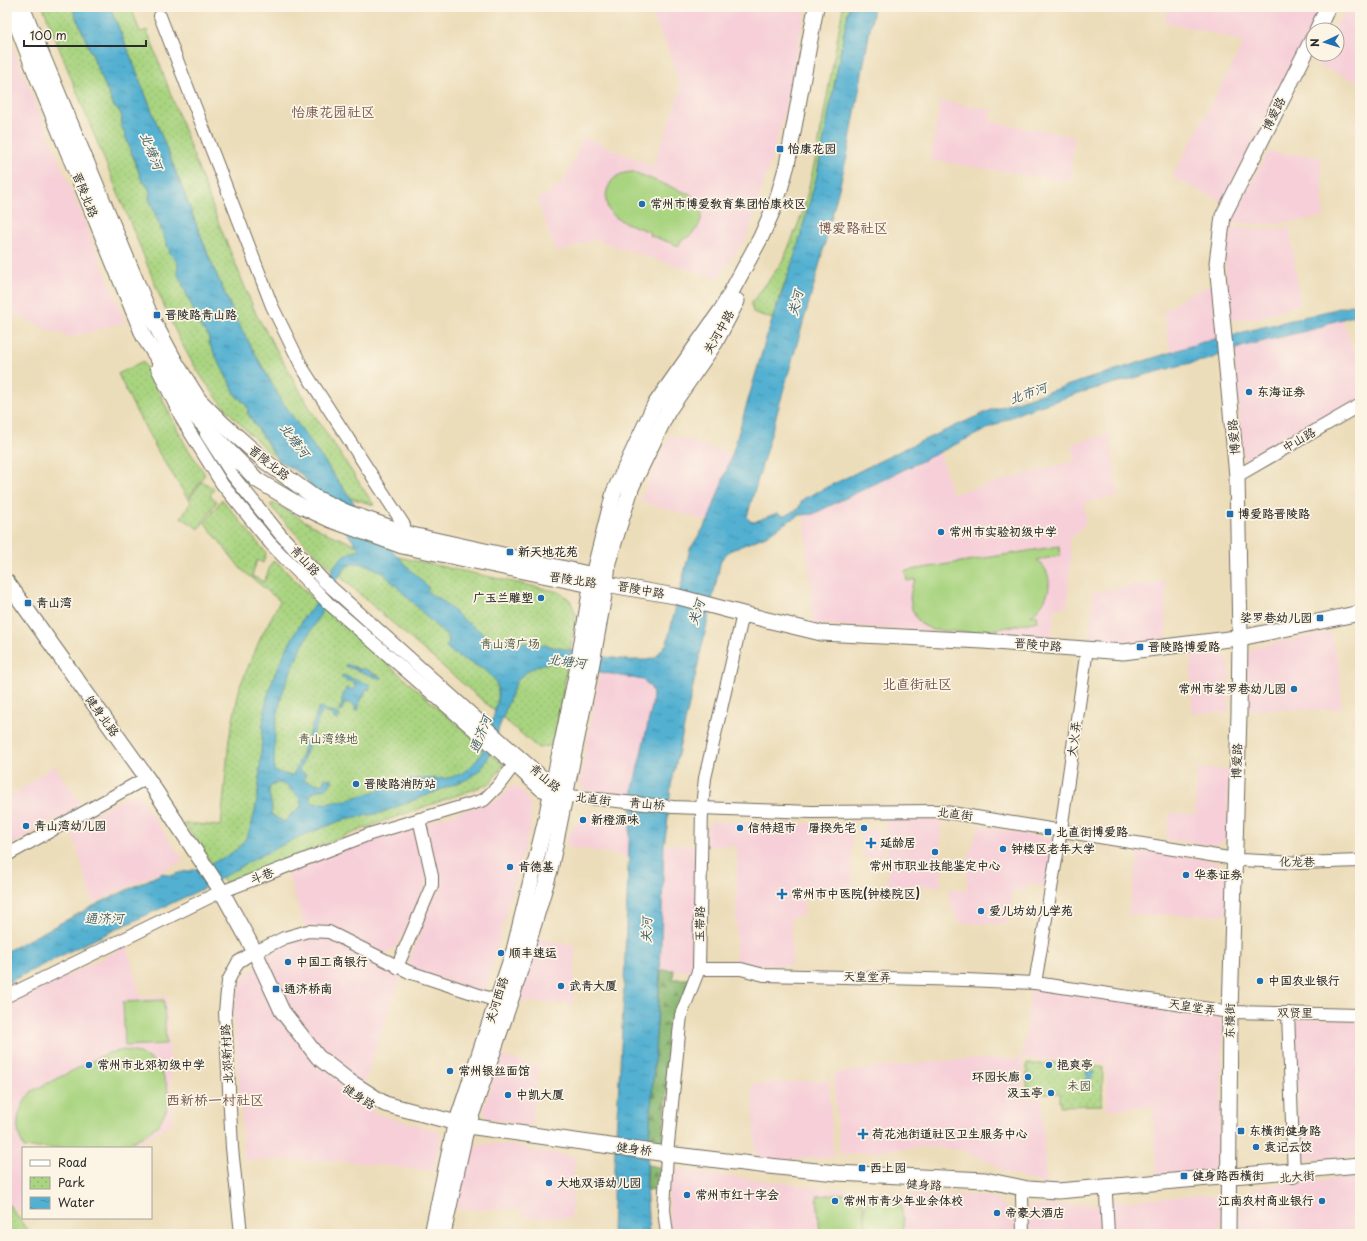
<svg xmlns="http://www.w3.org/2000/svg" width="1367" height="1241" viewBox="0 0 1367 1241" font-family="'Playpen Sans','LXGW WenKai TC',sans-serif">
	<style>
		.built { fill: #f6cfd8 }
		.grass { fill: #a9d480; stroke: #6a8056 }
		.forest { fill: url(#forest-firs); stroke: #58704c }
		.park { fill: url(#park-dots); stroke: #6a8056 }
		.water { fill: url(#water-ripples); stroke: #3f6e7e; fill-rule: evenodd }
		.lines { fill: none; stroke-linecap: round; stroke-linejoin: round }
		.minor-casing { stroke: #6f695d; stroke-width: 14 }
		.major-casing { stroke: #6f695d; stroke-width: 17 }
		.minor { stroke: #fff; stroke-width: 12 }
		.major { stroke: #fff; stroke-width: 15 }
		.poi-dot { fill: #1f6fb2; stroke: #fcf5e5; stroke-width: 1.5 }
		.labels { text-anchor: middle; stroke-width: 3.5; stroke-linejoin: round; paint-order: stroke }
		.street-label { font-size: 12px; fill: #2b2b2b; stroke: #fcf5e5 }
		.poi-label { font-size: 12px; font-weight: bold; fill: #2b2b2b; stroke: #fcf5e5; text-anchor: start }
		.park-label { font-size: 12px; fill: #4a5540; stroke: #fcf5e5 }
		.water-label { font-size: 13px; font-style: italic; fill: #395a65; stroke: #fcf5e5 }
		.quarter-label { font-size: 14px; fill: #71534d; stroke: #fcf5e5 }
	</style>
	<defs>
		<pattern id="forest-firs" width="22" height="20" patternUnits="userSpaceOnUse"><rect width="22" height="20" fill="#86b66e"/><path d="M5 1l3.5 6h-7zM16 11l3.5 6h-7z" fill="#6e945b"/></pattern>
		<pattern id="park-dots" width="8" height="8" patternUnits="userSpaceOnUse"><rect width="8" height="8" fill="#a9d480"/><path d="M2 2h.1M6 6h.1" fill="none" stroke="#92b66f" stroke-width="1.8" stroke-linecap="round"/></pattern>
		<pattern id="water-ripples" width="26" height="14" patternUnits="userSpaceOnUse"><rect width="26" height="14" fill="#53b0d1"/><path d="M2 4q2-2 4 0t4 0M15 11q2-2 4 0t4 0" fill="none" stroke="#458faa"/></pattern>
	</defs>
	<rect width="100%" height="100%" fill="#fcf5e5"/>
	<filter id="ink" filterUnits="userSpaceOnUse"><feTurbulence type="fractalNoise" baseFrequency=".025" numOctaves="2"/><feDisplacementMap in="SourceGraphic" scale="8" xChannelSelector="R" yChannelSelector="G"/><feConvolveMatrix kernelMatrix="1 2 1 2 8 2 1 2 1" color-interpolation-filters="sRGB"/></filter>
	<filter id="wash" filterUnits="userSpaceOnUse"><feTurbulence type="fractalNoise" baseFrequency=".012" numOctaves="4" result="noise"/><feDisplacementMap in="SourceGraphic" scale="16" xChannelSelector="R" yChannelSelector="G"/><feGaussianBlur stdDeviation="0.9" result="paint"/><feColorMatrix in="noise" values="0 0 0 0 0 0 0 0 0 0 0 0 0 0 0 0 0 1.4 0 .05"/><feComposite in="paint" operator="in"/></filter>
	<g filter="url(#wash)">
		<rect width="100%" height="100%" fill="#ecddba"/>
		<g class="built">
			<path d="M648,7h158l-21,105 -37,123 -30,43 -96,-29 -26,-10 -40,14 -19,-54 17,-9 12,-13 17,-40 70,29 28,-77 -14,-43z"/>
			<path d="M1168,7h153l-1,8 -97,187 -51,-25 72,-134 -16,-6 -63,-15z"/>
			<path d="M1355,8l5,1v73l-44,-17 6,-11h15v-24h-3l7,-13 5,-6z"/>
			<path d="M7,33l118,289 -53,15 -23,-7 -32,-15 -10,-1z"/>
			<path d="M940,101l53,9 -2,12 83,14 -4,46 -140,-22z"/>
			<path d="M1268,152l53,5 3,60 -56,8 -39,-3z"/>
			<path d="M1228,227l38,3 24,-3 10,77 -44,14 -26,2 -5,-58z"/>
			<path d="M1216,283l5,55 -50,15 -8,-43 7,-2 20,-14z"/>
			<path d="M1342,319l18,49v32l-108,61 -6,-2 -3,-4 -9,-106 10,-3 78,-19 6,-4z"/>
			<path d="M1110,433l8,64 -33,5v22l-16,16 2,19 -4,48h-12l-4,31 -237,-14 -10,-110h10l126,-62 12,42 123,-33 -3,-17z"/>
			<path d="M670,435l62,20 -24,66 -68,-20z"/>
			<path d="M1166,581v59l-42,6 -34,-4 3,-50z"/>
			<path d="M1330,632l10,36 1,41 -95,1 2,-56 7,-7z"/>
			<path d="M1217,654l5,1 7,7v50l-37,1 -1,-58z"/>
			<path d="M600,672l43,8 7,6 3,7 -1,13 -19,89 -47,-4 -4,-4 -2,-8z"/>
			<path d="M54,765l28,41 -75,41v-52l9,-2z"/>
			<path d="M1197,769l32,1 -1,57 -2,8 -3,6 -5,4h-6l-46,-6 4,-26 25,1z"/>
			<path d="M517,786l8,9 6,10v20l-22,77 -24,91 -74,-24 -3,-6 32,-82 -14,-58 74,-24 10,-12z"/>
			<path d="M136,792l48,69 -91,42 -22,-76z"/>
			<path d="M594,812h15l22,4 -2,41 -63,-11 4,-14 9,-11z"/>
			<path d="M886,817l47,1 8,5v63h-53z"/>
			<path d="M711,822l141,2v65l-48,9v17l-13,3 1,47h-56l1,-119h-31v-17z"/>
			<path d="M416,823l13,56 -31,66 -13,9 -80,-27 -18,-55 83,-33z"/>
			<path d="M979,826l74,13 3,4 -8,44 -19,-4 -3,8 -13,-1 -7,34 -48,-1 -9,-25 -1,-8 19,-1v-27z"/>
			<path d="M880,828l3,27 -20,3 -3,-27z"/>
			<path d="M664,845h34l-2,125h-35z"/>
			<path d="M1139,850l68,10 10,3 7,6 3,9 -1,37h-98z"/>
			<path d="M315,937l19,2 68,36 -39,111 -9,-7 -8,17 33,19 59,16 3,6 -8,34 -90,-10 -99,-1 -3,-56 -8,-95 10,-31 27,-24 26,-15z"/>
			<path d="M538,938l37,8 -2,58 -55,-3z"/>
			<path d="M127,946l14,52 26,-2 6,127 -45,25h-105v58l-10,5 -6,-9v-196z"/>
			<path d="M1031,989l185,26 7,8 -2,76 -3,59 -1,9 -9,5 -51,4 -4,-70 -46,4 -1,-46 -83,-5 1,40 18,-1 4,86 -27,-7 -15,-5 -19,-13 -25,-9 -25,-3h-18l-77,8 -6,-76 1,-6 73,-9 62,-5h52z"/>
			<path d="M1300,1019l60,1v136l-55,3 -6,-3 -4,-134z"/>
			<path d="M501,1056l38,11 -8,59 -44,-8 -4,-9z"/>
			<path d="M829,1080l4,77 -63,3 -14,-1 -4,-75z"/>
			<path d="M489,1143l40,5v3l46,5 -4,62 -49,-1v-8h-67l15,-61z"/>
			<path d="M678,1169l71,10 77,9 93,7 59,1 19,4 11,9 6,12 2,13h-346l-2,-58 3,-6z"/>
			<path d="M1360,1176v58h-121l1,-27 6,-12 7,-6 11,-3z"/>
			<path d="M1205,1195h7l5,6 4,8 -1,25h-107l-2,-32z"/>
			<path d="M1102,1204l1,30h-75l-1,-23 3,-5z"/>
		</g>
		<g class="grass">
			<path d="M634,172l57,23c2,2 6,5 7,7 10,15 -2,34 -17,38l-2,6 -30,-11 1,-3c-12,-5 -30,-9 -39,-19 -9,-10 -5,-29 5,-36 5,-4 12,-5 18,-5z"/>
			<path d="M1059,546l1,10 -23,4c21,16 12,43 -7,56l7,-1 1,6 -60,12 -45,-3 -10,-5 -7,-7 -4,-9 -2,-11 2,-12 4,-7 -9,2 -2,-10z"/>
			<path d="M164,1000l2,44 -41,2 -2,-44z"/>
			<path d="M124,1050l15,3 13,7 9,11 6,14 2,15 -3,11 -8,14 -13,10 -24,13h-97c-11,-22 -7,-39 8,-57l76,-38z"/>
			<path d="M862,1192l4,42h-46l-3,-38z"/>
			<path d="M884,1193c22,4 18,23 20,41h-37c-1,-12 -7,-34 7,-40 3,-1 7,-1 10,-1z"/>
		</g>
		<g class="forest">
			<path d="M661,970h13l-1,9h17l-14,35 -5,30 -9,104h-14z"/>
			<path d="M647,1165l12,2 2,4 -1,18 -13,1z"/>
		</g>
		<g class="park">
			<path d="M43,7h29l42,100c7,3 9,10 7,17l21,57c6,5 9,8 7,17l22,57c6,5 8,9 7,17l23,56c7,4 8,8 8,15l28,54 8,6 3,4v7l31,47c-28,-25 -55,-51 -76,-82 -30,-43 -47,-94 -67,-142 -31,-76 -63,-153 -93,-230z"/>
			<path d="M110,7h30l-8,3 8,22 7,-2 72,194 37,90 55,96 63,95 -23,-7 -13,-17 -57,-81 -44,-79 -26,-59 -83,-212z"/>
			<path d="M843,7h6l-32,168 -21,77 -24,67 -19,-7 -2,-8 32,-43 20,-49 14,-60z"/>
			<path d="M143,361l43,85 19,28 -17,25 -29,-46 -24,-44 -17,-35z"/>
			<path d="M202,481l12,8 -4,7 7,5 -18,28 -18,-12 10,-15 -2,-2z"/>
			<path d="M222,499l44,54 -3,10 -6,-3 -5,16 12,6 8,-20 4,-1 40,41 188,163 -15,19 -113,40 -151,59 -41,-60 37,3 8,-87 11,-53 21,-49 19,-36 -39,-32 -36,-46z"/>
			<path d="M274,503l50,29 47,19 188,41 11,8 6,14 -22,131 -16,3c-50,-43 -101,-86 -150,-129 -41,-36 -83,-72 -118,-114z"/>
			<path d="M1047,1062l10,1v2l46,2 -1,38 -42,1v-13l-24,1v-5h-9v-25h19z"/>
			<path d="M7,1202l23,32h-23z"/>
		</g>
		<g class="water">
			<path d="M72,7h38l18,43 83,212 26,59 44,79 57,81 29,40 14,17 23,25 25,25 -2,3 9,7 2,-1 27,24 19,13 10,5 11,2 40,4 60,12 25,3h18l8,-3 11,-14 23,-94 18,-28 24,-66 35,-120 29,-83 21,-77 32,-168h25l-27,150 -31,121 -69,239 3,4 4,1 23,-9 7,3 14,-7 5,-10 103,-51 85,-38 212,-68 157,-39v11l-32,9 -6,4 -78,19 -37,14 -25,5 -103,28 -57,19 -209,102 -13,1 -10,5 -24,16 -37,15 -8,9 -50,226 -4,41 -3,18 -4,131 -14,208 3,50h-37l2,-66 9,-158 6,-168 4,-53 19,-83 1,-13 -3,-7 -7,-6 -43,-8 -44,-10 -13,2 -12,5 -12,9 -5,9 -26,71 -6,10 -14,11 -87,34 -36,6 -48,19 -41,20 -54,31 -126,59 -69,35v-32l90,-47 66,-31c10,5 10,1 20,-1 7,-1 13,-3 20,-5 11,-5 29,-12 37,-21 26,-28 17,-110 27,-148 7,-30 24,-56 38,-83 18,-12 19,-39 34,-55 7,-8 14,-7 21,-11l-4,-4 -27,-37 -28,-34 -22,-13 -31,-47c0,-9 -3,-12 -11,-17l-28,-54c0,-7 -1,-11 -8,-15l-24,-56c2,-8 0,-12 -6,-17l-22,-57c2,-9 -1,-12 -7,-17l-21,-57c2,-7 0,-14 -7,-17zM359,563l8,2 15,7 66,66 1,4 -3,5c13,14 37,18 46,30 4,4 5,9 6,15 1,11 -12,50 -17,62 -4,7 -12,15 -19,19 -18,10 -36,3 -55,7 -23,8 -71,27 -95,23l-2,-4v-4c8,-7 15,-3 22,-13v-3l-7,-1 -3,7 -18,-5 2,-6 -7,-3 23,-60 11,4v3l5,2 2,-5 -21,-8 -22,60 -5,9 -18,-5 1,-42 6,-31 6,-18 13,-30 20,-35 17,-36 10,-13 5,-2zM281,783l9,5 -1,1c7,5 13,9 12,18l-11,8 -6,7 -13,-8c5,-13 -13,-29 10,-31z"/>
			<path d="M346,664l17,6v-2l7,3v1l11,5 -1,2 -35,-13z"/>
			<path d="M342,675l29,10 -2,5 -3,-1 -3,9 -2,-1 -3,14 -4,-1 2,-4 -11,-4 -4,10 -3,-1 5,-9 -2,-1 5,-13 7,2 3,-6 -15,-6z"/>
			<path d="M1090,1071l5,1c-3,4 -7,9 -3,15l-7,1 -1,-7 3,-6 -1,-3z"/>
		</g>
	</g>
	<g filter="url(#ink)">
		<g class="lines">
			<g class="minor-casing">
				<g id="minor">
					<path d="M160,16l112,290 31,63 101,156"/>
					<path d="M157,368l26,53 39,63 48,59 58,60 186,162 27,25 10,4 122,13 139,5 127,-1 302,49 59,3 60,-2"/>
					<path d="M206,434l27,42 47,58 44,47 179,161 55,48"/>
					<path d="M1237,476l123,-71"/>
					<path d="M7,855l132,-73"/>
					<path d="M397,967l35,-82v-9l-13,-57"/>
					<path d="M699,969h42l23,6 202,5 69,3 195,29 130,3"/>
					<path d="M1035,983l26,-153 26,-181"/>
					<path d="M7,996l209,-102 154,-60 114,-34 14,-14 16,-21"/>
					<path d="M1288,1013l6,164"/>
					<path d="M1106,1194l2,40"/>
					<path d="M1022,1196l1,38"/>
					<path d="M241,1234l-9,-86 -7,-136 3,-31 10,-19 11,-7 35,-17 24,-7 21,1 80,40 88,29"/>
					<path d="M667,1234l-3,-24 3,-56 12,-120 2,-19 18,-46 3,-161 3,-30 38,-164"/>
				</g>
			</g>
			<g class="major-casing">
				<g id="major">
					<path d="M10,7l24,62 110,268 50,78 63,65 44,26 30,14 71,26 189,39 15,-1 69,12 68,18 78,19 162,8 140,11 122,-15 115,-24"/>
					<path d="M22,7l129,310 26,48 22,35 25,25 42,37 48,35 32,15 66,23 181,40 8,5"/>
					<path d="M1317,30l11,-23"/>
					<path d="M7,582l140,196 75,114 33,60 27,59 36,46 31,24 36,23 83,22 199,28 102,12 67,7 149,7 43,9 30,2 302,-26"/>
					<path d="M432,1234l22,-104 60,-180 31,-127 32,-152 16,-96 21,-83 40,-86 68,-97 39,-72 15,-34 11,-38 29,-158"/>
					<path d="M443,1234l22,-100 50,-147 35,-117 40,-196 16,-90 2,-22 21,-67 3,-9 36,-75 47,-68 22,-42"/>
					<path d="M1228,1234l2,-222 9,-298 1,-77 -3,-161 -20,-213 6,-47 90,-178"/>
				</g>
			</g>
			<use href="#minor" class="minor"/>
			<use href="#major" class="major"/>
		</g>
	</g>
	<g class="poi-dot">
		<rect x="776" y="145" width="8" height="8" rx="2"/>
		<circle cx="642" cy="204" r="4"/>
		<rect x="153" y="311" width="8" height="8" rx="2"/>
		<circle cx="1249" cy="392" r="4"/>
		<rect x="1226" y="510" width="8" height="8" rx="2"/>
		<circle cx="941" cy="532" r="4"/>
		<rect x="506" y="548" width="8" height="8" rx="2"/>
		<circle cx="541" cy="598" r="4"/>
		<rect x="24" y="599" width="8" height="8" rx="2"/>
		<rect x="1316" y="614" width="8" height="8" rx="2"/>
		<rect x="1136" y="643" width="8" height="8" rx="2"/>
		<circle cx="1294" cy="689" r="4"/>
		<circle cx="356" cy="784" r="4"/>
		<circle cx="583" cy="820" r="4"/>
		<circle cx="26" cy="826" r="4"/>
		<circle cx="740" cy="828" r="4"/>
		<circle cx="864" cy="828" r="4"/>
		<rect x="1044" y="828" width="8" height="8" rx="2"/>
		<path d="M869 837h4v4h4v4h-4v4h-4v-4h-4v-4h4z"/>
		<circle cx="1003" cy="849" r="4"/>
		<circle cx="935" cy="852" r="4"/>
		<circle cx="510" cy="867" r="4"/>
		<circle cx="1186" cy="875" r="4"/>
		<path d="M780 888h4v4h4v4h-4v4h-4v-4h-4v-4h4z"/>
		<circle cx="981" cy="911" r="4"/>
		<circle cx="501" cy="953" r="4"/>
		<circle cx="288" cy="962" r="4"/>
		<circle cx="1260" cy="981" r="4"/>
		<circle cx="561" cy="986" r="4"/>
		<rect x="272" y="985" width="8" height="8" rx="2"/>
		<circle cx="89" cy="1065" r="4"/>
		<circle cx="1049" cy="1065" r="4"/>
		<circle cx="450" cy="1071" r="4"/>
		<circle cx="1028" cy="1077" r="4"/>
		<circle cx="1051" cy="1093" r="4"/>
		<circle cx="508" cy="1095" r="4"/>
		<rect x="1237" y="1127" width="8" height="8" rx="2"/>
		<path d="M861 1128h4v4h4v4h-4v4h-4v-4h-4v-4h4z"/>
		<circle cx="1256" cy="1147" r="4"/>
		<rect x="858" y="1164" width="8" height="8" rx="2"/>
		<rect x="1180" y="1172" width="8" height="8" rx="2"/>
		<circle cx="549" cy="1183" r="4"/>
		<circle cx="687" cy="1195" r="4"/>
		<circle cx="835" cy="1201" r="4"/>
		<circle cx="1322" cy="1201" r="4"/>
		<circle cx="997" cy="1213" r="4"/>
	</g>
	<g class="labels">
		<g class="street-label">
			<text transform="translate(1274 114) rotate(-63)" y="4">博爱路</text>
			<text transform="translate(85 195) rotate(68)" y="4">晋陵北路</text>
			<text transform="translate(719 332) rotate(-60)" y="4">关河中路</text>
			<text transform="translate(1234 437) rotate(-95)" y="4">博爱路</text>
			<text transform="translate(1299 440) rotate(-30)" y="4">中山路</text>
			<text transform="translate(269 463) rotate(38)" y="4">晋陵北路</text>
			<text transform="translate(305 561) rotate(47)" y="4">青山路</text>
			<text transform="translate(573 580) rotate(8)" y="4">晋陵北路</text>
			<text transform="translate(641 590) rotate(10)" y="4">晋陵中路</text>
			<text transform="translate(1038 645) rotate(5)" y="4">晋陵中路</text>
			<text transform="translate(102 716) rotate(54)" y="4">健身北路</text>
			<text transform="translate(1074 739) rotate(-82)" y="4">大火弄</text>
			<text transform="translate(1237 761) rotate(-88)" y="4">博爱路</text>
			<text transform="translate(545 778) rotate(40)" y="4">青山路</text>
			<text transform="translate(593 799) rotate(7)" y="4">北直街</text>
			<text transform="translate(647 804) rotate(5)" y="4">青山桥</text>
			<text transform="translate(955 814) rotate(7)" y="4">北直街</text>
			<text transform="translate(1297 862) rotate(1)" y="4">化龙巷</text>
			<text transform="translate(262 876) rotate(-21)" y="4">斗巷</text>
			<text transform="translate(700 924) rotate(-89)" y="4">玉带路</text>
			<text transform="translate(867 977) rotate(1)" y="4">天皇堂弄</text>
			<text transform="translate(497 1000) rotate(-72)" y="4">关河西路</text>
			<text transform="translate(1192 1007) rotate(9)" y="4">天皇堂弄</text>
			<text transform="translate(1295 1013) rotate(1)" y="4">双贤里</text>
			<text transform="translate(1230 1021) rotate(-89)" y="4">东横街</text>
			<text transform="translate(227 1054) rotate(-93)" y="4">北郊新村路</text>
			<text transform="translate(359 1097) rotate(33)" y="4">健身路</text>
			<text transform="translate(634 1149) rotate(7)" y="4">健身桥</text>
			<text transform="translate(1297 1177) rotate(-5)" y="4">北大街</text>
			<text transform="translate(924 1185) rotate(3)" y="4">健身路</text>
		</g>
		<g class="poi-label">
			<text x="788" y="153">怡康花园</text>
			<text x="650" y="208">常州市博爱教育集团怡康校区</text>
			<text x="165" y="319">晋陵路青山路</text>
			<text x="1257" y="396">东海证券</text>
			<text x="1238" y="518">博爱路晋陵路</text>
			<text x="949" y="536">常州市实验初级中学</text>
			<text x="518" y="556">新天地花苑</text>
			<text x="533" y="602" text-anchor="end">广玉兰雕塑</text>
			<text x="36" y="607">青山湾</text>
			<text x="1312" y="622" text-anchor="end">娑罗巷幼儿园</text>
			<text x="1148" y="651">晋陵路博爱路</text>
			<text x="1286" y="693" text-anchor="end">常州市娑罗巷幼儿园</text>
			<text x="364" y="788">晋陵路消防站</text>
			<text x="591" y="824">新橙源味</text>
			<text x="34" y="830">青山湾幼儿园</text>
			<text x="748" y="832">信特超市</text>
			<text x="856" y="832" text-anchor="end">屠揆先宅</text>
			<text x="1056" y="836">北直街博爱路</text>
			<text x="880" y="847">延龄居</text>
			<text x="1011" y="853">钟楼区老年大学</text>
			<text x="935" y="870" text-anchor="middle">常州市职业技能鉴定中心</text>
			<text x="518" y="871">肯德基</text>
			<text x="1194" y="879">华泰证券</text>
			<text x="791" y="898">常州市中医院(钟楼院区)</text>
			<text x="989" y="915">爱儿坊幼儿学苑</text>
			<text x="509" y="957">顺丰速运</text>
			<text x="296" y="966">中国工商银行</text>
			<text x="1268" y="985">中国农业银行</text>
			<text x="569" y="990">武青大厦</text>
			<text x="284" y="993">通济桥南</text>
			<text x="97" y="1069">常州市北郊初级中学</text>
			<text x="1057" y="1069">挹爽亭</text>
			<text x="458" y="1075">常州银丝面馆</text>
			<text x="1020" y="1081" text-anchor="end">环园长廊</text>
			<text x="1043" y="1097" text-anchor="end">汲玉亭</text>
			<text x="516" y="1099">中凯大厦</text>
			<text x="1249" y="1135">东横街健身路</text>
			<text x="872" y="1138">荷花池街道社区卫生服务中心</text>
			<text x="1264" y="1151">袁记云饺</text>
			<text x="870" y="1172">西上园</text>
			<text x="1192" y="1180">健身路西横街</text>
			<text x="557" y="1187">大地双语幼儿园</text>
			<text x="695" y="1199">常州市红十字会</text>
			<text x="843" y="1205">常州市青少年业余体校</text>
			<text x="1314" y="1205" text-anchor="end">江南农村商业银行</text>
			<text x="1005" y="1217">帝豪大酒店</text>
		</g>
		<g class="park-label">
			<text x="510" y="648">青山湾广场</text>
			<text x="328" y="743">青山湾绿地</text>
			<text x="1079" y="1090">未园</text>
		</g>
		<g class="water-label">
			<text transform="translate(152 151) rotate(68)" y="5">北塘河</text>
			<text transform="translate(795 303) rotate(-75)" y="5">关河</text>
			<text transform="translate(1028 393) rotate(-19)" y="5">北市河</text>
			<text transform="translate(295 440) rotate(53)" y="5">北塘河</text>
			<text transform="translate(696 612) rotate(-71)" y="5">关河</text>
			<text transform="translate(567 661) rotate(7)" y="5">北塘河</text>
			<text transform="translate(480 734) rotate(-69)" y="5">通济河</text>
			<text x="104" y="923">通济河</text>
			<text transform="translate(646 930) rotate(-88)" y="5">关河</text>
		</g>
		<g class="quarter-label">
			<text x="333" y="117">怡康花园社区</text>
			<text x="853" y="233">博爱路社区</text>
			<text x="917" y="689">北直街社区</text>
			<text x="215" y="1105">西新桥一村社区</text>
		</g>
	</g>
	<rect width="1367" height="1241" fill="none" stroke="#fcf5e5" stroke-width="24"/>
	<rect x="22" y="1147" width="130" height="72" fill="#fcf5e5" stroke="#a8a49b"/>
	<rect x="30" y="1160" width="20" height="6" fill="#ffffff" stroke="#a8a49b"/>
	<text x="58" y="1167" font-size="12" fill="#2b2b2b">Road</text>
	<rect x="30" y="1177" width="20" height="12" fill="url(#park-dots)" stroke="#a8a49b"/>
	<text x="58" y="1187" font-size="12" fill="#2b2b2b">Park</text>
	<rect x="30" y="1197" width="20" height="12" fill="url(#water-ripples)" stroke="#a8a49b"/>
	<text x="58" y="1207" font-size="12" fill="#2b2b2b">Water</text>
	<g transform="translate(1325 42) rotate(266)"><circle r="19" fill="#fcf5e5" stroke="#a8a49b"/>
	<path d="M0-3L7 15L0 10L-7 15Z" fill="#1f6fb2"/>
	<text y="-6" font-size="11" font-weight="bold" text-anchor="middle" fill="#2b2b2b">N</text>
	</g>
	<path d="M24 40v6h122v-6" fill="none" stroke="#2b2b2b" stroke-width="2"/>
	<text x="30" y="40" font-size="12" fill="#2b2b2b" stroke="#fcf5e5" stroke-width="3" paint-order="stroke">100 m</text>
</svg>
